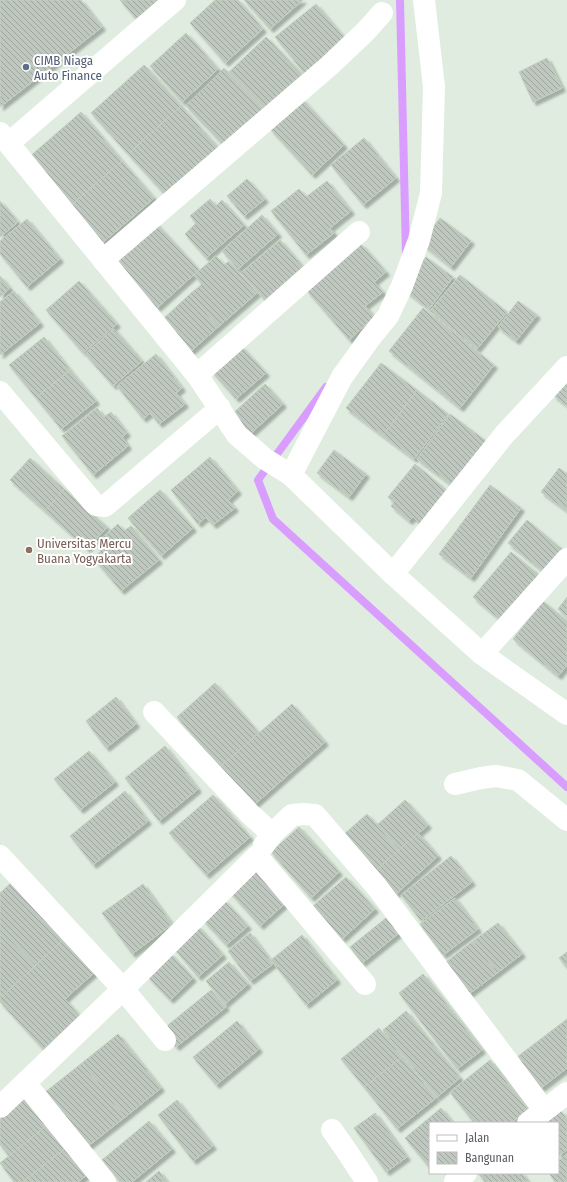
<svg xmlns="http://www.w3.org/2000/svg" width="567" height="1182" viewBox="0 0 567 1182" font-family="'Fira Sans Condensed',sans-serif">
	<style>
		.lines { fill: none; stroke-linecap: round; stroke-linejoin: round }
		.stream { stroke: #d99cff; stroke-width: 8 }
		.building { fill: url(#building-back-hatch); stroke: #c0d0bd; filter: url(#shadow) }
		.minor { stroke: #fff; stroke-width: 22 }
		.service-dot { fill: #5c6f8a; stroke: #fff; stroke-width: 1.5 }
		.education-dot { fill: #8d6e63; stroke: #fff; stroke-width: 1.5 }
		.labels { text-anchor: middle; stroke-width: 4; stroke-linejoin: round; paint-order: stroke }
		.service-label { font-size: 13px; fill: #4e5e75; stroke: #fff; text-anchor: start }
		.education-label { font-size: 13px; fill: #785e54; stroke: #fff; text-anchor: start }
	</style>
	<defs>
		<pattern id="building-back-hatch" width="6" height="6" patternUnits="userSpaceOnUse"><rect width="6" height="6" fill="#bfc8be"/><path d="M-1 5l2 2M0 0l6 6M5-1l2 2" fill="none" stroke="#9ea59e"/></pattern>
		<filter id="shadow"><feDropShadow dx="3.5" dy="3.5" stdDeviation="1" flood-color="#0004"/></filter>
	</defs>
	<rect width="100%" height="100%" fill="#dfecdf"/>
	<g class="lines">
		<g class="stream">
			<path d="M400,0l6,255"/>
			<path d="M326,387l-68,93 15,39 294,268"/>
		</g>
	</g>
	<g class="building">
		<path d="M0,0h81l21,27 -102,80z"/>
		<path d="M120,0h39l-23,19z"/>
		<path d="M215,0h23l25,29 -38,34 -35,-40z"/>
		<path d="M244,0h59l-33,29z"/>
		<path d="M316,4l30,36 -41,34 -30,-37z"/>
		<path d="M186,33l32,36 -36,33 -32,-36z"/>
		<path d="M266,37l36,37 -37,35 -36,-37z"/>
		<path d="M547,58l15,30 -29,14 -14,-30z"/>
		<path d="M144,65l37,41 -53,48 -37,-41z"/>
		<path d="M224,68l41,42 -39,38 -40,-42z"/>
		<path d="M302,99l42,46 -32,30 -42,-46z"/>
		<path d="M181,106l39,44 -53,47 -39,-43z"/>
		<path d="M81,112l41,49 -53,46 -41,-49z"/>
		<path d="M364,138l32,40 -33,27 -32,-40z"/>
		<path d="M122,161l32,37 -53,46 -32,-37z"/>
		<path d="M247,179l18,20 -21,17 -17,-20z"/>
		<path d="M327,181l24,30 -21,17 4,5 -28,22 -35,-44 28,-22 7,8z"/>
		<path d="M210,199l6,7 6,-6 22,25 -38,33 -21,-24 11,-11 -6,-7z"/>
		<path d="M0,201l18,21 -18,15z"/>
		<path d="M262,215l16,19 -40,35 -16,-18z"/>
		<path d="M440,218l31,23 -20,26 -30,-24z"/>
		<path d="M27,219l33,40 -33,28 -27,-33v-13z"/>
		<path d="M154,221l45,49 -42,38 -45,-48z"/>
		<path d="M280,240l23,27 -38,33 -24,-27z"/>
		<path d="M361,244l25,28 -12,10 9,10 -18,14 9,11 -25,23 -42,-49z"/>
		<path d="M216,256l8,9 5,-4 28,32 -39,34 -28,-33 12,-10 -8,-9z"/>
		<path d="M426,257l27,20 -24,32 -26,-20z"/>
		<path d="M460,275l47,37 -30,37 -47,-38z"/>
		<path d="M0,276l10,12 -10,9z"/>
		<path d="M79,281l38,43 -34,29 -37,-43z"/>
		<path d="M14,291l26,32 -40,32v-53z"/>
		<path d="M190,294l28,33 -28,25 -28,-32z"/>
		<path d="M518,301l19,14 -21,26 -18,-14z"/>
		<path d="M423,308l71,57 -34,43 -71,-57z"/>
		<path d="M114,329l28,32 -29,25 -28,-32z"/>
		<path d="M44,337l26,33 -34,28 -27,-33z"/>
		<path d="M241,346l25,27 -30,26 -24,-27z"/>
		<path d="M156,354l26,34 -6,5 9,11 -26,20 -9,-11 -7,6 -26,-33z"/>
		<path d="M381,363l36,27 -34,46 -37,-28z"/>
		<path d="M70,370l26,31 -35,28 -25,-31z"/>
		<path d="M567,377v29l-14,-11z"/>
		<path d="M265,384l18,20 -35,32 -18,-20z"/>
		<path d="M417,390l31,24 -34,45 -31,-23z"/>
		<path d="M97,408l7,9 7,-5 16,21 -5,4 6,9 -35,29 -31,-39z"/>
		<path d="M450,414l36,27 -33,45 -36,-27z"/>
		<path d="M334,450l32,24 -17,23 -32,-24z"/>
		<path d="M210,457l28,34 -10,9 7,8 -22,17 -7,-8 -8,7 -27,-34z"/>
		<path d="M30,458l34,31 -19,22 -35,-31z"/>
		<path d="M415,464l35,29 -28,33 -9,-9 -4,4 -18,-15 3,-4 -6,-5z"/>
		<path d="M559,468l8,6v37l-26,-19z"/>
		<path d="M490,485l31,23 -50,70 -32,-24z"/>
		<path d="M64,489l43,38 -20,22 -42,-38z"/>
		<path d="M160,490l33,38 -32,28 -33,-38z"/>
		<path d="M527,520l36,30 -18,23 -37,-30z"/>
		<path d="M118,524l6,7 7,-5 28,34 -38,31 -28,-33 8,-7 -6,-7z"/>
		<path d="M511,552l32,26 -38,46 -32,-27z"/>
		<path d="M567,597v20l-9,-8z"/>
		<path d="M543,601l24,20v44l-9,11 -45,-37z"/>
		<path d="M215,683l44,50 -39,34 -43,-50z"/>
		<path d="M116,697l20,27 -30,24 -20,-27z"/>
		<path d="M292,704l33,38 -71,63 -34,-38z"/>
		<path d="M165,746l33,43 -39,32 -34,-43z"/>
		<path d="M89,751l26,31 -35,28 -26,-31z"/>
		<path d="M125,791l23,30 -55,44 -23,-29z"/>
		<path d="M213,795l37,42 -44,38 -37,-42z"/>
		<path d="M405,800l23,25 -29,25 -22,-25z"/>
		<path d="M367,814l32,36 -24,21 -32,-36z"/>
		<path d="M299,827l40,45 -28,26 -40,-46z"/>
		<path d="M418,833l20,23 -42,38 -21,-23z"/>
		<path d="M451,856l21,26 -51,39 -20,-26z"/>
		<path d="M257,863l32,37 -29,26 -32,-36z"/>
		<path d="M346,877l29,32 -33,30 -29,-33z"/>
		<path d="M14,880l52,57 -31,29 -35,-38v-35z"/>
		<path d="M143,884l29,40 -40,30 -30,-41z"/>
		<path d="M455,898l23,31 -35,26 -23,-31z"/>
		<path d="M224,900l24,26 -22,19 -24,-26z"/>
		<path d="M386,918l13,15 -37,30 -12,-16z"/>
		<path d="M498,923l24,31 -25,19 -24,-32z"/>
		<path d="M198,926l25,29 -25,22 -25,-30z"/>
		<path d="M0,928l35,38 -35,32z"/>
		<path d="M250,933l23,31 -23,17 -22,-30z"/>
		<path d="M302,935l35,45 -31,25 -35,-45z"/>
		<path d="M66,937l31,33 -32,29 -30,-33z"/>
		<path d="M473,941l24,32 -28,21 -23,-32z"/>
		<path d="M567,952v16l-8,-10z"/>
		<path d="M170,953l23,25 -23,22 -23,-24z"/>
		<path d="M229,962l19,22 -23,20 -19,-23z"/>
		<path d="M35,966l45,50 -37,33 -43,-47v-4z"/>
		<path d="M423,974l59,76 -25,19 -58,-76z"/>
		<path d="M211,990l15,17 -50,40 -14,-17z"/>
		<path d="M406,1011l54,67 -23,19 -54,-67z"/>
		<path d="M567,1019v49l-26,20 -24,-31z"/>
		<path d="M237,1021l22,28 -43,36 -23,-28z"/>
		<path d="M379,1028l23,29 -38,30 -23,-28z"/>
		<path d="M118,1034l43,54 -36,29 -43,-54z"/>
		<path d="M402,1057l34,41 -39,31 -33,-42z"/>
		<path d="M490,1060l38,50 -17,13h-37l-24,-31z"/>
		<path d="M82,1063l43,54 -38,30 -43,-54z"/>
		<path d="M27,1094l23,29 -41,33 -9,-11v-29z"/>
		<path d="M177,1100l36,46 -20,15 -35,-46z"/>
		<path d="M441,1108l12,15h-23v43l-1,1 -24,-29z"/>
		<path d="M561,1111l6,8v31l-9,6v-33h-13z"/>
		<path d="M375,1113l32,44 -21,15 -32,-44z"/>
		<path d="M149,1121l23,28 -40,33h-12l-18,-22z"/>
		<path d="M50,1123l18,23 -45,36h-9l-14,-19z"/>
		<path d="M68,1146l21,27 -11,9h-55z"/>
		<path d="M567,1154v28h-12l-6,-9h9v-12z"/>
		<path d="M159,1171l8,11h-21z"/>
		<path d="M478,1173h44l6,9h-43z"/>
	</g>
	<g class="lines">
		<g class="minor">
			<path d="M0,133l197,242 40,60 28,24 26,16 102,99 89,80 85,60"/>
			<path d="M9,143l166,-143"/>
			<path d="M103,260l226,-194 36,-34 17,-19"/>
			<path d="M197,375l162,-143"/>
			<path d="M0,392l92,109 4,4 9,1 115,-98"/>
			<path d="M291,475l51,-98 28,-39 18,-22 14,-30 17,-46 12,-47 3,-106 -10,-87"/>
			<path d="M393,574l111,-139 63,-68"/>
			<path d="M482,654l85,-95"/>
			<path d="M154,712l96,102 22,20 -8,11"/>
			<path d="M455,784l26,-6 15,-2 22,4 49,40"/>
			<path d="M272,834l20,-19 11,-1 12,1 62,72 167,223"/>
			<path d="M0,856l123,133 42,51"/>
			<path d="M25,1083l80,99"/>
			<path d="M0,1107l123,-118 134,-133 108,128"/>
			<path d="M528,1123l39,-30"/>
			<path d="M332,1130l14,20 21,32"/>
			<path d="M455,1182l11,-9"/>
		</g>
	</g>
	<circle class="service-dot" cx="26" cy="67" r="4"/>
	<circle class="education-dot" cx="29" cy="550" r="4"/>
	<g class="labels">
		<g class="service-label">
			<text x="34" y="65">CIMB Niaga<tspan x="34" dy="15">Auto Finance</tspan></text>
		</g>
		<g class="education-label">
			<text x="37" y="548">Universitas Mercu<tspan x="37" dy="15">Buana Yogyakarta</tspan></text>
		</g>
	</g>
	<rect x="429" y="1122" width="130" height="52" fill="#ffffff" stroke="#bfbcc0"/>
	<rect x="437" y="1135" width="20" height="6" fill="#ffffff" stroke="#bfbcc0"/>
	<text x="465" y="1142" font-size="12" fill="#5e5861">Jalan</text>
	<rect x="437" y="1152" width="20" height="12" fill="url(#building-back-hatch)" stroke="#bfbcc0"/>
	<text x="465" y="1162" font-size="12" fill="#5e5861">Bangunan</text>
</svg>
